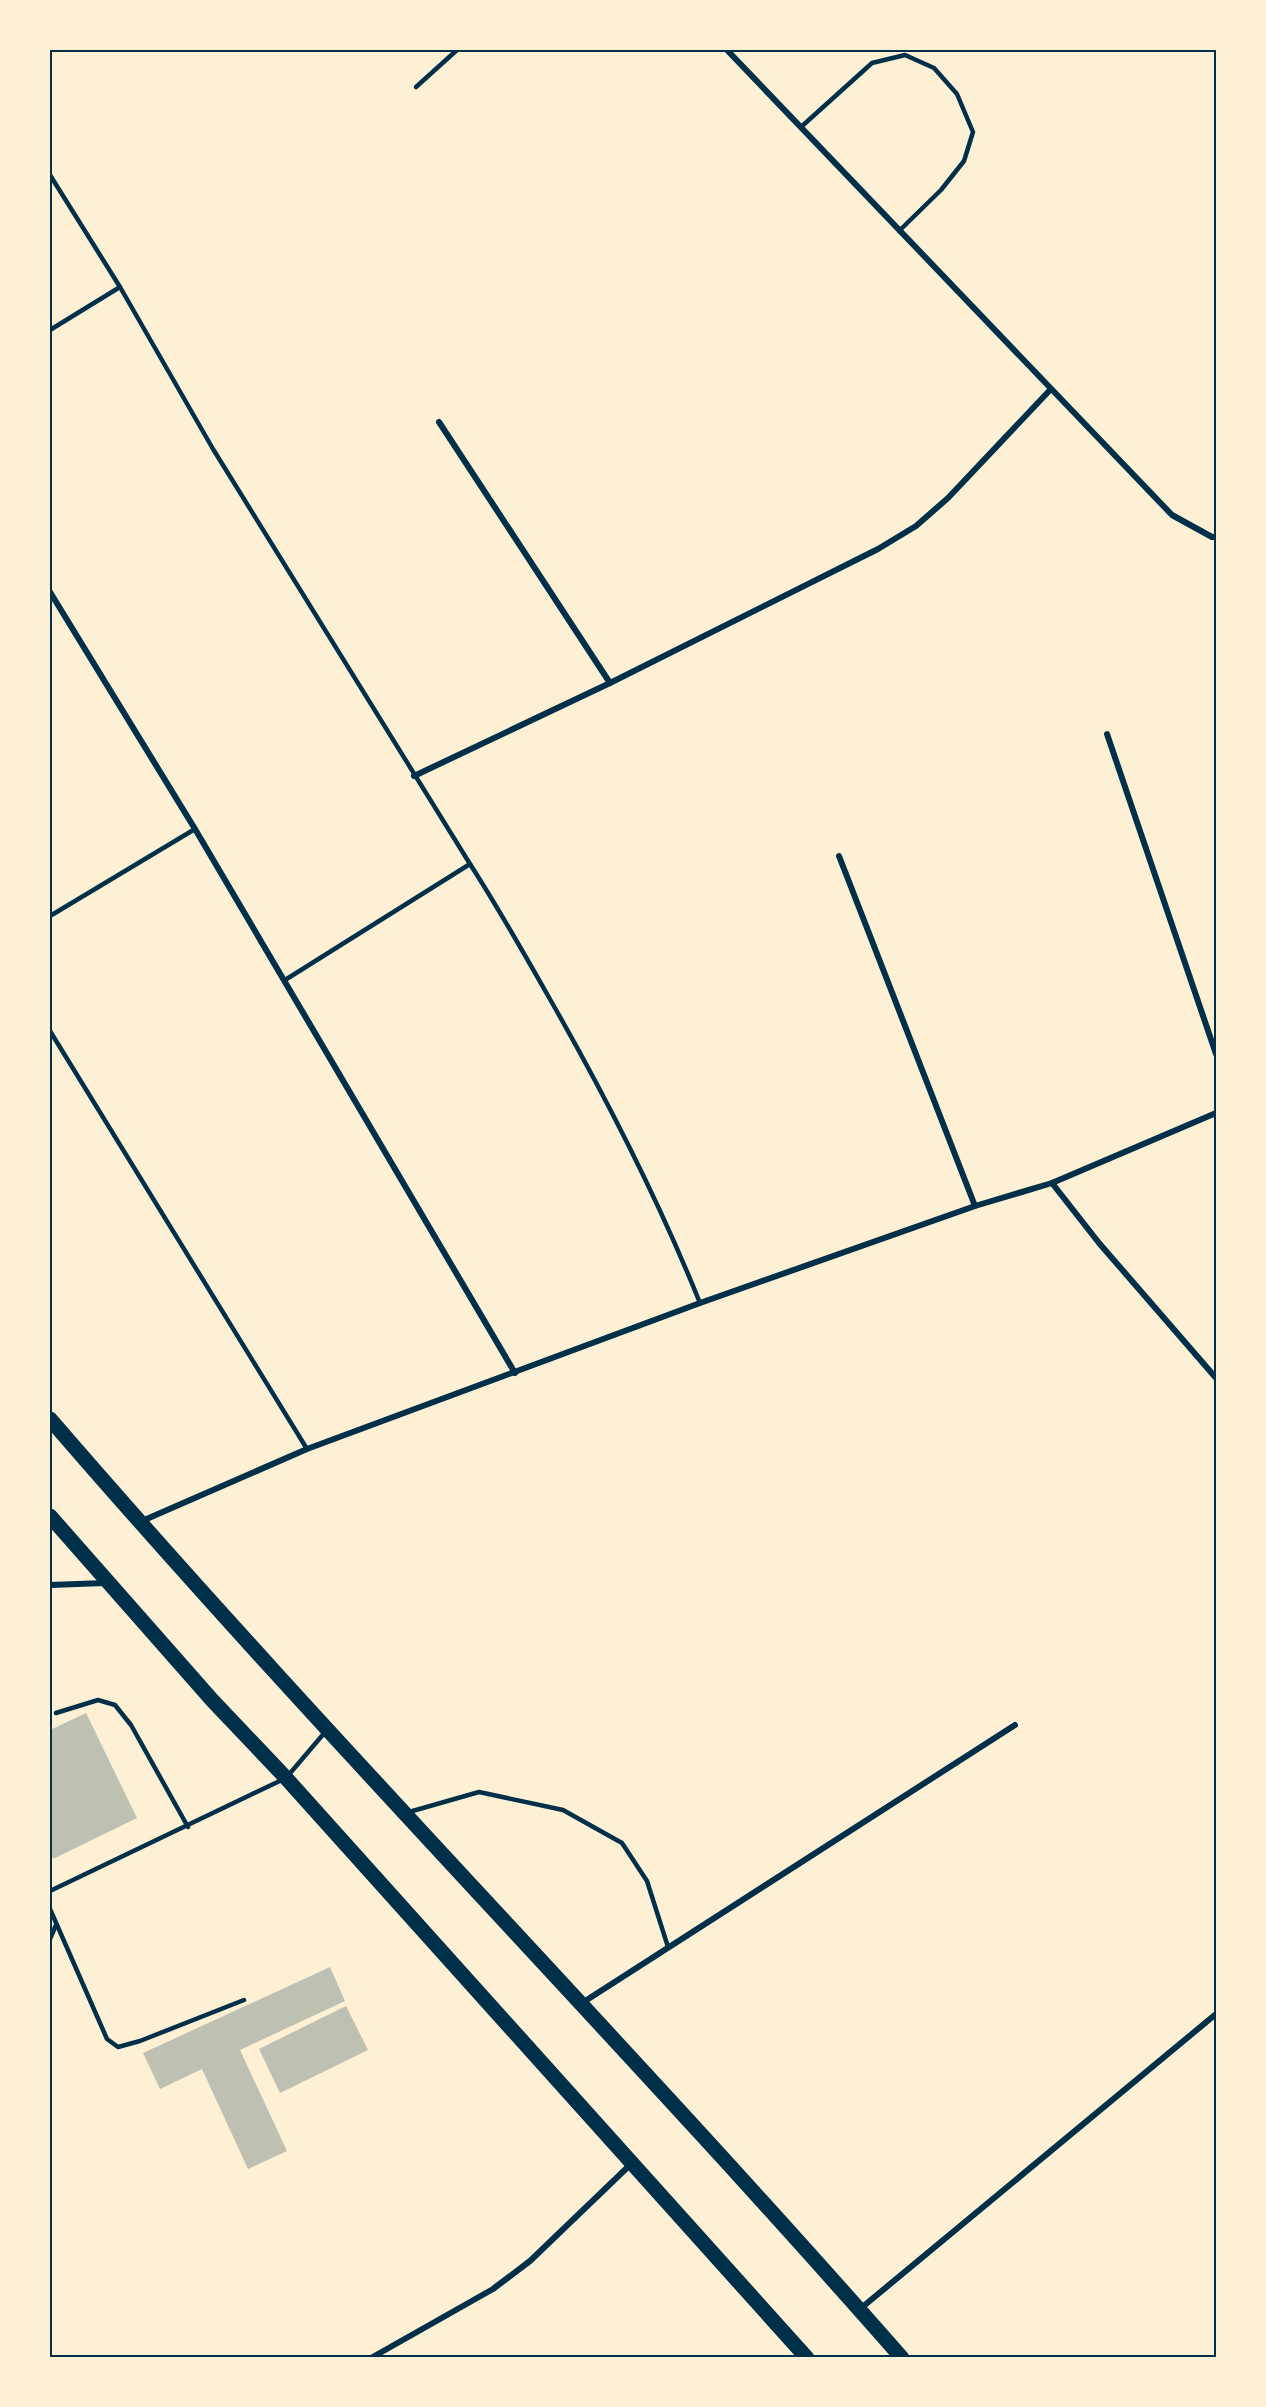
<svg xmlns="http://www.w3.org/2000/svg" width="1266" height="2407" viewBox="0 0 1266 2407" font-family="Rubik,sans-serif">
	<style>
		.building { fill: #bec0b2 }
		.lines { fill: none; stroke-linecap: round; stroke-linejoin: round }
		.service { stroke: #003049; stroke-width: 4.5 }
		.minor { stroke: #003049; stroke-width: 6 }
		.primary { stroke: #003049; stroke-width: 15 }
		.neatline { fill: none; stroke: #003049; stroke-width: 2 }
	</style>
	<rect width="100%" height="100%" fill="#fdf0d5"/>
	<g class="building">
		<path d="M86,1713l51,105 -84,41 -3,-7v-122z"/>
		<path d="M330,1967l15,34 -105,49 47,101 -39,18 -46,-100 -42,20 -17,-36z"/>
		<path d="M346,2006l22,44 -88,43 -21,-44z"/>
	</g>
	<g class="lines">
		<g class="service">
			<path d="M416,87l41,-37"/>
			<path d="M801,127l71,-64 33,-8 29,13 23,26 16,38 -9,29 -23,29 -42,41"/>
			<path d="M50,175l70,112 93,162 257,415"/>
			<path d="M50,330l70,-43"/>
			<path d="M50,916l145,-87"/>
			<path d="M285,980l185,-116c29,45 55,91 81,137 56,98 107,198 149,302"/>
			<path d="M50,1031l257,418"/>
			<path d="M56,1713l42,-13 17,5 16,20 57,102"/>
			<path d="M409,1812l70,-20 84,18 59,33 25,38 21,66"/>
			<path d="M50,1891l236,-113 40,-47"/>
			<path d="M50,1909l57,130 11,8 22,-6 104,-41"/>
			<path d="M50,1939l6,-14"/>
		</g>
		<g class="minor">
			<path d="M727,50l445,465 40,22h4"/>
			<path d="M439,422l171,261"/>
			<path d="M50,592l145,237 320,544"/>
			<path d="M1107,734l109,320"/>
			<path d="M414,776l196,-93 268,-134 38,-23 32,-28 102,-108"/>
			<path d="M839,856l136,350"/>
			<path d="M1052,1183l47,60 117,135"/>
			<path d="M142,1521l165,-72 393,-146 275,-97 77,-23 164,-70"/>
			<path d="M50,1585l55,-2"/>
			<path d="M582,2003l433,-278"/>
			<path d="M860,2309l356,-295"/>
			<path d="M371,2358l122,-69 37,-28 101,-97"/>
		</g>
		<g class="primary">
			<path d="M50,1419c276,320 573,621 852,939"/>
			<path d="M50,1516l162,184 74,78 521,580"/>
		</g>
	</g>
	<rect width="1266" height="2407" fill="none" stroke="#fdf0d5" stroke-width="102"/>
	<rect x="51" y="51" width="1164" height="2305" class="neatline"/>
</svg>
